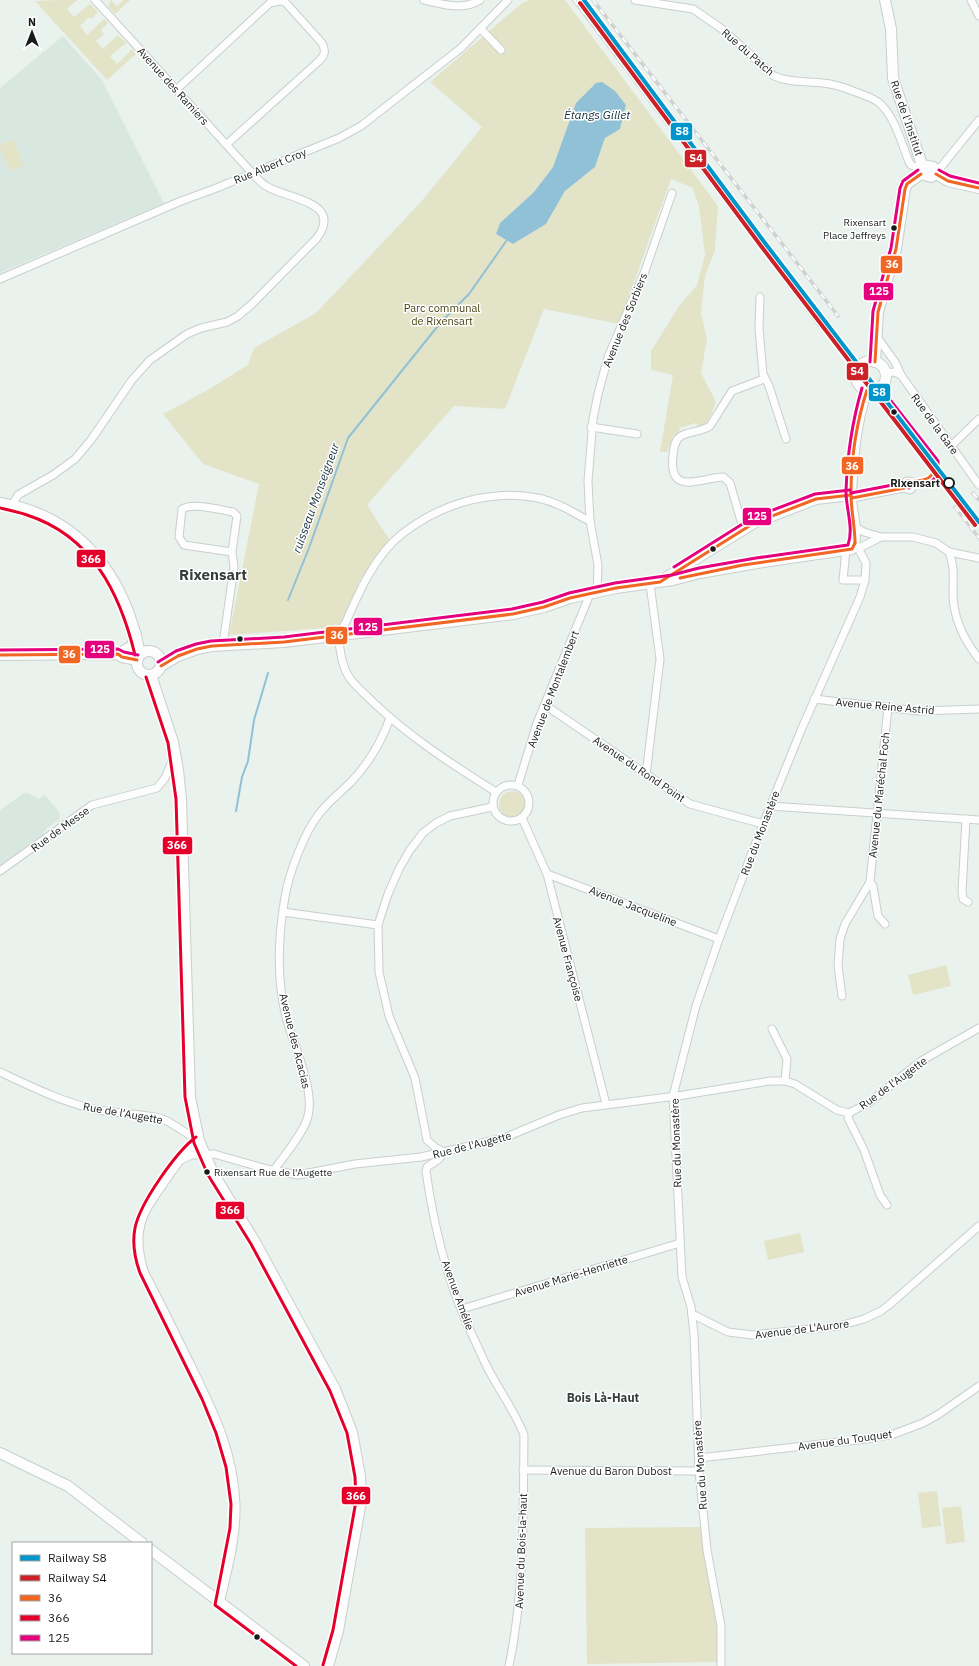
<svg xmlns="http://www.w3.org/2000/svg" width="979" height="1666" viewBox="0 0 979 1666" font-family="'IBM Plex Sans',sans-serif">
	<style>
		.built { fill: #d8e7e0 }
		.green { fill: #e3e3c8; fill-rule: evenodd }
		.water { fill: #91c1d7 }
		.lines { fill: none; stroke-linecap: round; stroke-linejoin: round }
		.stream { stroke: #91c1d7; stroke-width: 2 }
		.street-casing { stroke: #c8cfcc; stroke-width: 9 }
		.secondary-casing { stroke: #c8cfcc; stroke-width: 12 }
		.street { stroke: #fcfdfc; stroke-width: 7 }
		.secondary { stroke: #fcfdfc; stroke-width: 10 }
		.rail-casing { stroke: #cfd2d0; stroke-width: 3.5 }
		.rail { stroke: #fff; stroke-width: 2; stroke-dasharray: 6; stroke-linecap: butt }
		.bus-1-casing { stroke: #fff; stroke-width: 6 }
		.bus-2-casing { stroke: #fff; stroke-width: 6 }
		.bus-3-casing { stroke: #fff; stroke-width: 6 }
		.bus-1 { stroke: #f26522; stroke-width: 3 }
		.bus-2 { stroke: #e4002b; stroke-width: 3 }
		.bus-3 { stroke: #e5007d; stroke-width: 3 }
		.rail-1-casing { stroke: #fff; stroke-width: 7 }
		.rail-2-casing { stroke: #fff; stroke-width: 7 }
		.rail-1 { stroke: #0096cb; stroke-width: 4 }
		.rail-2 { stroke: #cb2127; stroke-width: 4 }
		.bus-dot { fill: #171c1a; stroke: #fff; stroke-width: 1.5 }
		.stop-dot { fill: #fff; stroke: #171c1a; stroke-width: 2 }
		.labels { text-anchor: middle; stroke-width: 3; stroke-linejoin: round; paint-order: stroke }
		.bus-label { font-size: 10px; fill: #171c1a; stroke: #fff; text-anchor: end }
		.street-label { font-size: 11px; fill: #171c1a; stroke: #fff }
		.park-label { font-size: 11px; fill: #494212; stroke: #fff }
		.stop-label { font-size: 11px; font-weight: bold; fill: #171c1a; stroke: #fff; text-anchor: end }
		.water-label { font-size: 12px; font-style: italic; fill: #143241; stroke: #fff }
		.neighbourhood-label { font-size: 12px; font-weight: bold; fill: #343f3a; stroke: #fff }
		.district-label { font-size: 15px; font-weight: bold; fill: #343f3a; stroke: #fff }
		.line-badge { stroke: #fff; stroke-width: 1.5 }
		.badge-label { font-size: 11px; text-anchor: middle; font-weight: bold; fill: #fff }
	</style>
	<rect width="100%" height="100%" fill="#eaf2ee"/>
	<g class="built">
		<path d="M63,36l39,44 62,123 -164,70v-185z"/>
		<path d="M24,793h4l11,6 6,-4 14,17 1,7 -14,10 -6,10 -40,29v-58z"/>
	</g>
	<g class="green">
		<path d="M58,0l2,1 1,-1h16l-10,9 7,8 16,-13 8,8 -7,7 -2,-2 -9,9 7,9 17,-16 4,4 -7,7 3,4 -8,7 7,8 15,-14 8,8 -16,13 7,8 15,-15 4,5 -29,26 -72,-79z"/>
		<path d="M111,0l6,6 6,-6h7l-15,14 -7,-8z"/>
		<path d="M529,0h36l153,206 -3,44 -10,26 -4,37 6,26 -6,34 15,29c-5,11 -6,21 -18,26l-2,-5 -17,5 1,5 -7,3 -6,16h-7l13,-77 -22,-5v-19l28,-45 18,-21 8,-30 -6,-48 -6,-19 -22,-9 -52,145 -75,-15 -39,100 -51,-3 -87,99 22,34 -29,41 -21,47 -110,8 30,-151 -56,-20 -40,-50 43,-23 42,-26 6,-17 62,-35 104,-110 62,-76 -52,-45 92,-79zM626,105l-6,24 -15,9 -10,29 -30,24 -19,33 -33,20 -17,-10 4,-11 34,-31 19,-25z"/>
		<path d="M13,139l11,26 -14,6 -10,-23v-4z"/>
		<circle cx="512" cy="804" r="13"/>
		<path d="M946,965l5,21 -38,9 -5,-20z"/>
		<path d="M800,1233l4,19 -36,8 -4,-19z"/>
		<path d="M937,1491l4,35 -19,2 -4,-35z"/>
		<path d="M961,1506l4,36 -19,2 -4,-36z"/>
		<path d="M701,1527l17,103 1,32 -132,2 -2,-136z"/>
	</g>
	<path class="water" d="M602,82l13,9 11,14 -6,24 -15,9 -10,29 -30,24 -19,33 -33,20 -17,-10 4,-11 34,-31 19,-25 23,-64 20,-20z"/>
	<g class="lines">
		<g class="stream">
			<path d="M288,600l21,-52 39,-110 93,-116 28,-28 38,-54"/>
			<path d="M236,811l6,-34 6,-16 6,-41 14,-47"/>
		</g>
		<g class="street-casing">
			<g id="street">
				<path d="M424,0c18,4 39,11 56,0"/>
				<path d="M635,0l58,9 29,20 52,47c15,7 33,5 49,7 10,1 20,4 30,8 8,3 18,6 25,11 16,12 24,42 31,60l2,3 8,3"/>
				<path d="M971,0l8,16"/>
				<path d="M481,29l20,21"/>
				<path d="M176,90l94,-87 10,-2 5,1 37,41c4,8 3,12 -3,18l-92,83"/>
				<path d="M936,170l5,-3 38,-47"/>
				<path d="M0,279l181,-78 33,-12 125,-51 22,-12 100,-78 47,-48"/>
				<path d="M760,297l-1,32 4,45 6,12 17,53"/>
				<path d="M877,337l18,25 6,13"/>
				<path d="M886,373l8,-1 7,3 78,110"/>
				<path d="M591,427l46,7"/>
				<path d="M951,446l28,-27"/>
				<path d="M852,498l52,-10 6,2 3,-3 -1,-5 -5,-1 -3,2v5"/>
				<path d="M12,505l6,-10 35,-20 22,-16 16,-19 41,-60 18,-20 37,-26 14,-6 26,-6 11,-6 14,-12 65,-66c27,-37 -31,-39 -51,-52 -5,-3 -10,-9 -14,-13l-157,-173"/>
				<path d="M855,527l9,5 17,5"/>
				<path d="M745,529l-4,-8 -11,-38 -7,-6c-23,1 -55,20 -50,-22 1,-6 1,-15 8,-19 9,-5 20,-4 29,-10l22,-35 32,-12"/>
				<path d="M859,548l22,-11h32l23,6 13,9 30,6"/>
				<path d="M846,550l-3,30h22l1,-17 -10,-19"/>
				<path d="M949,552c6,16 4,25 4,41 0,24 11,47 26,66"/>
				<path d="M597,593l1,-28 -8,-44 -2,-40 5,-62 5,-25 10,-37 37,-86 27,-78"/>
				<path d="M223,644l11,-77 -2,-15 5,-36 -4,-4c-13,-2 -40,-10 -51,-3l-3,28 5,8 48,7"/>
				<path d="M814,699l105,12 60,-2"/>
				<path d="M545,705l145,99 73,20"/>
				<path d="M646,775l14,-116 -10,-75"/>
				<circle cx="511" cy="803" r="18"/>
				<path d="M518,785l19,-62 53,-129"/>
				<path d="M496,792c-43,-27 -85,-54 -122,-89 -8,-8 -19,-17 -25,-26 -7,-11 -10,-29 -10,-41 1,-4 5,-10 7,-14 13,-30 29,-67 56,-88 27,-21 59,-35 94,-38 22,-2 44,0 65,10 10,4 19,11 29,15"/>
				<path d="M770,806l209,14"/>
				<path d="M522,818l25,56 59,230"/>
				<path d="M966,819l-4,72 1,8 5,3"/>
				<path d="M0,871l92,-66 65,-17 8,-10 10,-24"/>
				<path d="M547,874l172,65"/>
				<path d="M870,882l3,4 5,30 7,8"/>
				<path d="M283,912l95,13"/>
				<path d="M842,996l-4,-30 2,-27 5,-15 25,-42 18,-175"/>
				<path d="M772,1029l15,30 -2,22"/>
				<path d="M0,1072c32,15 64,31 98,38 21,4 42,3 62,8l9,4 30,19c-12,8 -19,20 -28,32 -25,37 -41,51 -27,98 16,31 31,61 46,92 23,47 44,88 46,141 1,33 -8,66 -16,99"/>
				<path d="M849,1113l-1,5 16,32 16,45 7,10"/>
				<path d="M444,1152l-5,7 -12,8 -1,4c8,58 24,120 50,172 5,11 10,23 16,33 11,20 24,38 32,59 -1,77 1,155 -15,231"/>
				<path d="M444,1152l-8,-4 -9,-8 -12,-62 -26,-62 -10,-44 -1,-47 10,-31 11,-25 11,-19 13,-17 13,-10 14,-7 42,-9"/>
				<path d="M181,1160l11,-5 22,-1 53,15 31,6 57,-11 66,-7 83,-19 55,-23 23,-7 102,-13 86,-14h15l10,3 42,26 12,3 21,-11 51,-41 58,-33"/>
				<path d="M274,1170c10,-14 31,-39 34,-54 7,-27 -15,-72 -22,-99 -10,-40 -8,-80 -1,-120 4,-24 19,-64 34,-83 9,-12 21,-21 32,-32 18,-19 30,-39 39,-64"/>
				<path d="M462,1309l218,-66"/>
				<path d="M692,1314l36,18 25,3 86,-9 25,-7 17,-8 8,-6 90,-79"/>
				<path d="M699,1458l167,-19 28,-5 29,-11 16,-9 40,-28"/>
				<path d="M523,1470l176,1"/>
				<path d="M721,1666v-40l-14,-76 -8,-79 -5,-137 -3,-27 -9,-30 -9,-181 23,-90 23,-67 44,-115 39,-96 58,-131 5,-17"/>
			</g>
		</g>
		<g class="secondary-casing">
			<g id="secondary">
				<path d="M885,0l6,29 2,49 29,87"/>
				<path d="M922,165l11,2 3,3v4l-5,3 -10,-3 -2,-6z"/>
				<path d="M936,174l12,7 31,7"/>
				<circle cx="871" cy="376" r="15"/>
				<path d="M875,362l3,-50 18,-63 9,-60 2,-5 14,-10"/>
				<path d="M0,503c81,13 125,74 140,151"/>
				<path d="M662,580l92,-57 62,-24 35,-4"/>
				<circle cx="149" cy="663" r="12"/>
				<path d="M118,654l14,-8 4,-12"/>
				<path d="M0,655l118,-1 4,3 15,3"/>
				<path d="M161,666l17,-10 19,-7 15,-3 72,-4 229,-28 31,-7 26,-9 46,-10 57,-8 27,-7 57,-10 95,-14c8,-18 -2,-37 -1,-56 2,-36 4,-69 16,-103"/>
				<path d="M151,675l22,67 5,28 3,29 9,298 9,44 14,32 42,69 80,147 17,43 8,44 1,25 -23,130 -10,35"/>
				<path d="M0,1453l68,33 74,57"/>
				<path d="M151,1550l153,116"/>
			</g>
		</g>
		<use href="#street" class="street"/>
		<use href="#secondary" class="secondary"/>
		<g class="rail-casing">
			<g id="rail">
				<path d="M574,0l247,328"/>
				<path d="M593,0l245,316"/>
				<path d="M973,493l6,7"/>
				<path d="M955,507l24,31"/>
			</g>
		</g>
		<use href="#rail" class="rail"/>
		<g class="bus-1-casing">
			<g id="bus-1">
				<path d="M936,174l12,7 31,7"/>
				<path d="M875,362l3,-50 18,-63 9,-60 2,-5 14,-10"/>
				<path d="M876,390l57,72c0,3 1,7 0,10 -2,9 -19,10 -26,9l-3,2v5"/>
				<path d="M852,498l52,-10"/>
				<path d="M855,543c0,-17 -4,-33 -4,-49 0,-36 5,-70 16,-104"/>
				<path d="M680,578l63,-13 109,-16 3,-6"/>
				<path d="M0,655l118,-1 4,3 15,3"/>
				<path d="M161,666l17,-10 19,-7 15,-3 72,-4 229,-28 31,-7 26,-9 46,-10 44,-6 94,-59 62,-24 35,-4"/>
			</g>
		</g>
		<g class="bus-2-casing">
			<g id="bus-2">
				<path d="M0,508c9,2 18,4 27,7 65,21 93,78 108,140"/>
				<path d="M146,677l22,66 8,56 9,298 9,46 14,32 43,69 79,147 17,42 8,44 1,24 -23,129 -10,35"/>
				<path d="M196,1137c-20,15 -56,66 -61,91 -3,15 0,31 5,45l62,126 14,34 10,34 5,37 -1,24 -15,77 81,61"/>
			</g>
		</g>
		<g class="bus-3-casing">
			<g id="bus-3">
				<path d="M939,170l11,6 29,7"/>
				<path d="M870,362l3,-51 18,-63 9,-60 3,-7 15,-11"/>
				<path d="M880,387l58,74c1,13 -2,21 -16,24 -4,1 -8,2 -13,1v2"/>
				<path d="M851,493l52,-10"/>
				<path d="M674,567l78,-49 63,-24 35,-4"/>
				<path d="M0,650l118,-1 6,3 14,3"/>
				<path d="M158,662l18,-11 20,-7 15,-3 73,-4 228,-28 31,-7 26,-9 46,-10 57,-8 27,-7 57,-10 92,-13c6,-17 -2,-36 -2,-53 1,-35 6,-70 16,-104"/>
			</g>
		</g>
		<use href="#bus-1" class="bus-1"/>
		<use href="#bus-2" class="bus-2"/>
		<use href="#bus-3" class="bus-3"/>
		<g class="rail-1-casing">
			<path id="rail-1" d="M584,0l181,243 214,279"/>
		</g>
		<g class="rail-2-casing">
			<path id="rail-2" d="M580,3l181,243 214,279"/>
		</g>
		<use href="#rail-1" class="rail-1"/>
		<use href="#rail-2" class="rail-2"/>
	</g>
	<g class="bus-dot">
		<circle cx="894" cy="228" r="3.5"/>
		<circle cx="894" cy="412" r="3.5"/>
		<circle cx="713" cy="549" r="3.5"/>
		<circle cx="240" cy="639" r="3.5"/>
		<circle cx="207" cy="1172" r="3.5"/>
		<circle cx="257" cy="1637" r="3.5"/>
	</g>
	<circle class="stop-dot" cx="949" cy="483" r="5"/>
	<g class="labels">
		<g class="bus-label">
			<text x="886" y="226">Rixensart<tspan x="886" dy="13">Place Jeffreys</tspan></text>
			<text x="214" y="1176" text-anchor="start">Rixensart Rue de l'Augette</text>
		</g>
		<g class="street-label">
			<text transform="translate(748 52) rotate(41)" y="4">Rue du Patch</text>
			<text transform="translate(173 86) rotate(48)" y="4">Avenue des Ramiers</text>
			<text transform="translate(907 118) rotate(71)" y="4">Rue de l'Institut</text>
			<text transform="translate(270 166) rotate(-22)" y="4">Rue Albert Croy</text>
			<text transform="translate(625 320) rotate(-68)" y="4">Avenue des Sorbiers</text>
			<text transform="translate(935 424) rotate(54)" y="4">Rue de la Gare</text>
			<text transform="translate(553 689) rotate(-69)" y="4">Avenue de Montalembert</text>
			<text transform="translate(885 706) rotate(5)" y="4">Avenue Reine Astrid</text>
			<text transform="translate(639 769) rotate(34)" y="4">Avenue du Rond Point</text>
			<text transform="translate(879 795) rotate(-84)" y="4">Avenue du Maréchal Foch</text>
			<text transform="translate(60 829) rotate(-36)" y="4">Rue de Messe</text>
			<text transform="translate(760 833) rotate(-69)" y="4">Rue du Monastère</text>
			<text transform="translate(633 906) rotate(21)" y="4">Avenue Jacqueline</text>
			<text transform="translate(568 959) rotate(75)" y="4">Avenue Françoise</text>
			<text transform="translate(295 1041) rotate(76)" y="4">Avenue des Acacias</text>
			<text transform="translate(893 1083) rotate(-36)" y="4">Rue de l'Augette</text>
			<text transform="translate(123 1113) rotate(10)" y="4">Rue de l'Augette</text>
			<text transform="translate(676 1143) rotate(-92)" y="4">Rue du Monastère</text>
			<text transform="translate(472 1145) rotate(-14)" y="4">Rue de l'Augette</text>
			<text transform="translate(571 1276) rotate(-17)" y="4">Avenue Marie-Henriette</text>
			<text transform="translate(458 1295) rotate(70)" y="4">Avenue Amélie</text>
			<text transform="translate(802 1329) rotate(-7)" y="4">Avenue de L'Aurore</text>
			<text transform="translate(845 1440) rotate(-8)" y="4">Avenue du Touquet</text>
			<text transform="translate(700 1465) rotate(-94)" y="4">Rue du Monastère</text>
			<text x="611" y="1475">Avenue du Baron Dubost</text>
			<text transform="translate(521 1551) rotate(-88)" y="4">Avenue du Bois-la-haut</text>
		</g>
		<g class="park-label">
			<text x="442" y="312">Parc communal<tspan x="442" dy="13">de Rixensart</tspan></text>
		</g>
		<g class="stop-label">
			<text x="940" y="487">Rixensart</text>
		</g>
		<g class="water-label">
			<text x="597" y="119">Étangs Gillet</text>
			<text transform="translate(316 498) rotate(-70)" y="4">ruisseau Monseigneur</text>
		</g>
		<g class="neighbourhood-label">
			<text x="603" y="1402">Bois Là-Haut</text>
		</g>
		<g class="district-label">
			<text x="213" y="580">Rixensart</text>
		</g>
	</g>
	<g class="line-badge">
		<rect x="670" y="122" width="23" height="19" rx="4" fill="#0096cb"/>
		<rect x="684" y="149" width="23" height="19" rx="4" fill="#cb2127"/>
		<rect x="880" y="255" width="23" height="19" rx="4" fill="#f26522"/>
		<rect x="863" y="282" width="31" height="19" rx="4" fill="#e5007d"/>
		<rect x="846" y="362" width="23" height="19" rx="4" fill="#cb2127"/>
		<rect x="868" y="383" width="23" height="19" rx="4" fill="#0096cb"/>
		<rect x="841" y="456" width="23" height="19" rx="4" fill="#f26522"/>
		<rect x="742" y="507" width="30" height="19" rx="4" fill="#e5007d"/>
		<rect x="76" y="549" width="30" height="19" rx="4" fill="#e4002b"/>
		<rect x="353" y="617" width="30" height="19" rx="4" fill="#e5007d"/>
		<rect x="325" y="626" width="23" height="19" rx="4" fill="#f26522"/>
		<rect x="84" y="640" width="31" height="19" rx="4" fill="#e5007d"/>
		<rect x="58" y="645" width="23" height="19" rx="4" fill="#f26522"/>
		<rect x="162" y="836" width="31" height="19" rx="4" fill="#e4002b"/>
		<rect x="215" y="1201" width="30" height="19" rx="4" fill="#e4002b"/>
		<rect x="341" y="1486" width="30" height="19" rx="4" fill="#e4002b"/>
	</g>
	<g class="badge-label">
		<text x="682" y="135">S8</text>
		<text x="696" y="162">S4</text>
		<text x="892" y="268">36</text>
		<text x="879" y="295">125</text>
		<text x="857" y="375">S4</text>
		<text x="879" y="396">S8</text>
		<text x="852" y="470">36</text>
		<text x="757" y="520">125</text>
		<text x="91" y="563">366</text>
		<text x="368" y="631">125</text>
		<text x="337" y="639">36</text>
		<text x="100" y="653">125</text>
		<text x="69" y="658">36</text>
		<text x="177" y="849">366</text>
		<text x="230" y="1214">366</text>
		<text x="356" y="1500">366</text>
	</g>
	<rect x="12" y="1542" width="140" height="112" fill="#ffffff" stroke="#a2a4a3"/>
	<rect x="20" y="1555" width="20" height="6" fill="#0096cb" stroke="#a2a4a3"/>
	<text x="48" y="1562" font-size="12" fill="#171c1a">Railway S8</text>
	<rect x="20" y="1575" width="20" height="6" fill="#cb2127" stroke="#a2a4a3"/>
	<text x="48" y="1582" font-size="12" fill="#171c1a">Railway S4</text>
	<rect x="20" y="1595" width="20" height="6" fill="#f26522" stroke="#a2a4a3"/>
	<text x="48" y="1602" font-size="12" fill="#171c1a">36</text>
	<rect x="20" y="1615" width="20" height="6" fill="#e4002b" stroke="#a2a4a3"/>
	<text x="48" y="1622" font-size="12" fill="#171c1a">366</text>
	<rect x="20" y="1635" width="20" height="6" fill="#e5007d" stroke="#a2a4a3"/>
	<text x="48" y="1642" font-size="12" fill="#171c1a">125</text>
	<g transform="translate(32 32)" stroke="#ffffff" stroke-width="3" paint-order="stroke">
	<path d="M0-3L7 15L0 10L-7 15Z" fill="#171c1a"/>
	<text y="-6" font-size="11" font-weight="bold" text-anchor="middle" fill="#171c1a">N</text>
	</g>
</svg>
